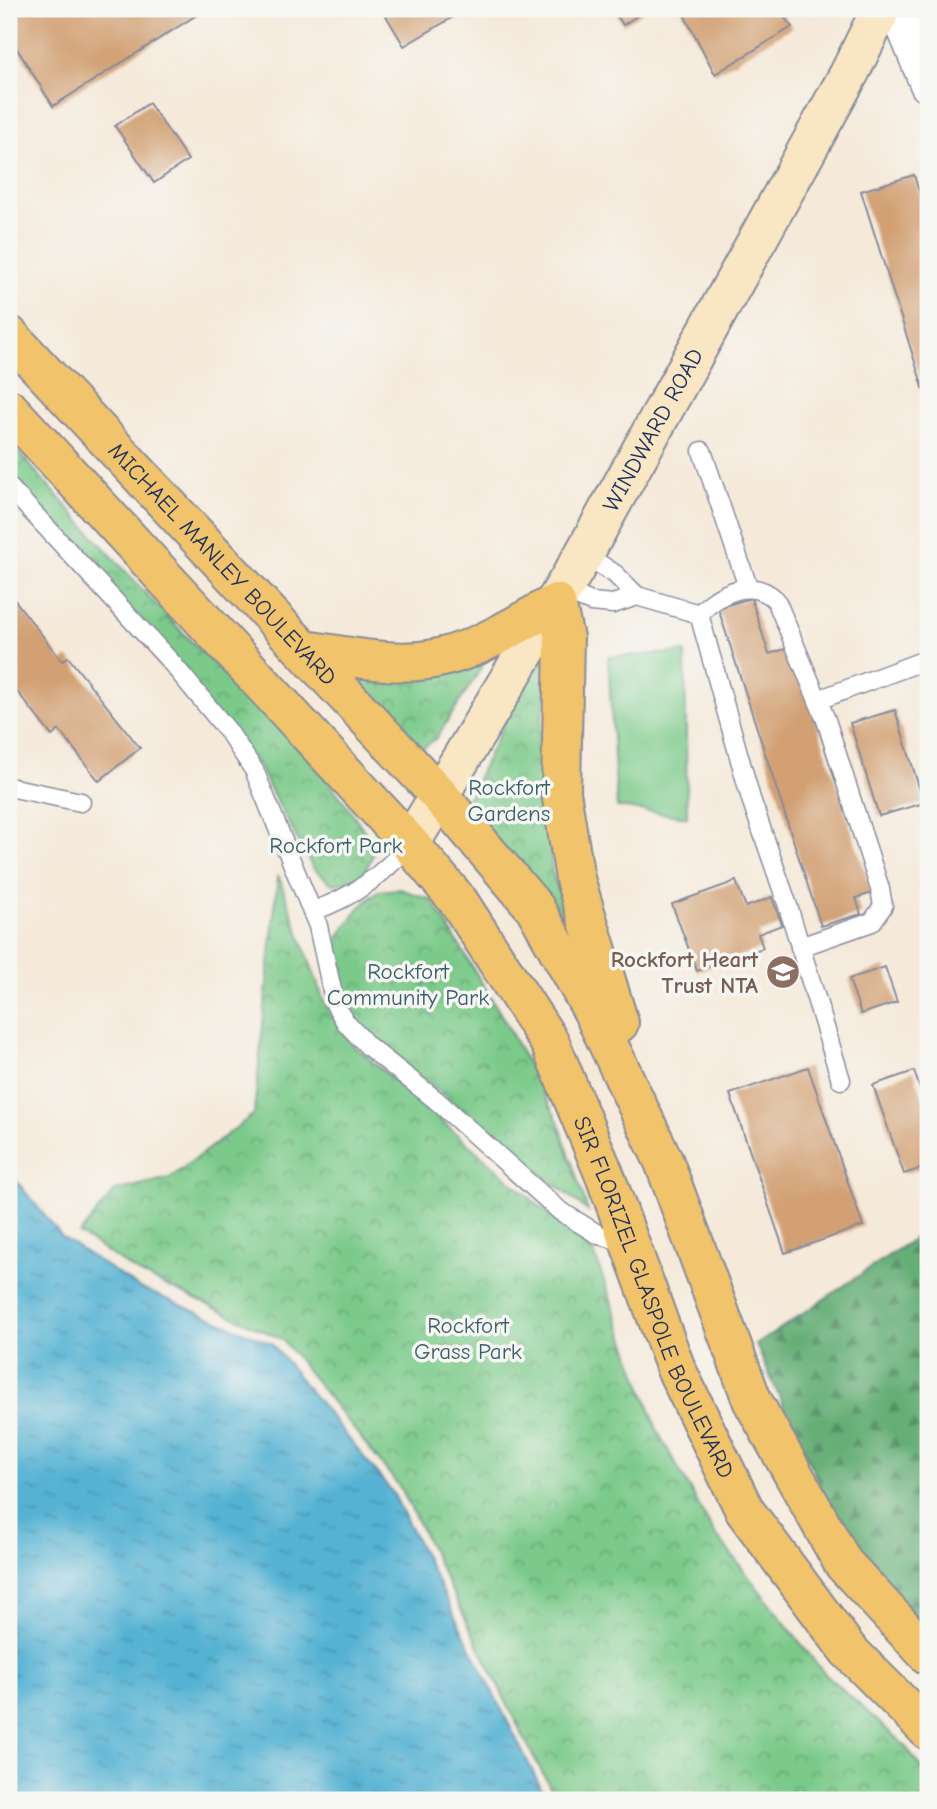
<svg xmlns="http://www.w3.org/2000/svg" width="937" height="1809" viewBox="0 0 937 1809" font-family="'Comic Neue',sans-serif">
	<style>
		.green { fill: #7cca8a; stroke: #4c7c74; stroke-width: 2 }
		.forest { fill: url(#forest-firs); stroke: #406e6a; stroke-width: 2 }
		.park { fill: url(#park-crowns); stroke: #4c7c74; stroke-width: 2 }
		.water { fill: url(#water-ripples); stroke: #387098; stroke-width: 2 }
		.building { fill: #d2a073 }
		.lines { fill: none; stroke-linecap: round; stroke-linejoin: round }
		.service-casing { stroke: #888c9c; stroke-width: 21 }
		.minor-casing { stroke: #888c9c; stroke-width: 38 }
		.secondary-casing { stroke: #888c9c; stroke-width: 42 }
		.trunk-casing { stroke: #888c9c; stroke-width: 42 }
		.service { stroke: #fff; stroke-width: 18 }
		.minor { stroke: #fff; stroke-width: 35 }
		.secondary { stroke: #f9e7c3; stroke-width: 38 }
		.trunk { stroke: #f1c36a; stroke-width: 38 }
		.labels { text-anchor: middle; stroke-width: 7; stroke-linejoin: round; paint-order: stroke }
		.street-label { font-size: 23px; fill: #1b2f5e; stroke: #f6f6f2 }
		.park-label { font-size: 23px; fill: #385e6b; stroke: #f6f6f2 }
		.education-label { font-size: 23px; font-weight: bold; fill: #785e54; stroke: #f6f6f2; text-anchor: end }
	</style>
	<defs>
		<pattern id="forest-firs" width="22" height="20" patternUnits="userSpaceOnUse" patternTransform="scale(1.75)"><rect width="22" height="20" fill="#65ae76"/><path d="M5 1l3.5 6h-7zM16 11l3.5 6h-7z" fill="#528e64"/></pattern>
		<pattern id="park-crowns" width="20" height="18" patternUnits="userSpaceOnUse" patternTransform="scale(1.75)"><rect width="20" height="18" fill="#7cca8a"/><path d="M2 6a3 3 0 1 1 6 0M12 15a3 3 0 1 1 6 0" fill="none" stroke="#65a474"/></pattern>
		<pattern id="water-ripples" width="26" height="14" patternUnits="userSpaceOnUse" patternTransform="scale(1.75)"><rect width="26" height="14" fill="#55b2d3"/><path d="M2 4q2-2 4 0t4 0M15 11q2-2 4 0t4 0" fill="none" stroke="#4691ae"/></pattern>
	</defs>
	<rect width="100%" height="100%" fill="#f6f6f2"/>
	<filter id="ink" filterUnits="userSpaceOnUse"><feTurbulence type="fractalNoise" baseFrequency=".0143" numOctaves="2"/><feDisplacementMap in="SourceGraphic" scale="14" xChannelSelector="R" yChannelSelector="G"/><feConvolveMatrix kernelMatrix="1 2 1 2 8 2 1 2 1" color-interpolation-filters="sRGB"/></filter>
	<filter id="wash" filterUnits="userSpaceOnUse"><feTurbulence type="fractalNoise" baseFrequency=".00686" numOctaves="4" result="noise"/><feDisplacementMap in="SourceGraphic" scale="28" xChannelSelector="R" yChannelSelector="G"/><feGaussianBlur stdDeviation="1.57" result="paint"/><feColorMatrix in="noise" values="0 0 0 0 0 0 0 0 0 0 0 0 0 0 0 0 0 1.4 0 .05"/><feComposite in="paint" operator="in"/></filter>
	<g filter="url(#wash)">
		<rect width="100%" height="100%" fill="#f5e9d9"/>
		<path class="green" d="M685,652l2,165 -70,-10 -9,-150z"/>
		<path class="forest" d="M928,1229v400l-33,-33 -57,-70 -82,-181z"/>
		<g class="park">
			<path d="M9,442c61,67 120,136 184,201 59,60 144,133 182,207l-14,30 -29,4 -19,-16 -55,-102 -249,-296z"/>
			<path d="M556,632l-16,98 12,142 46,125 -133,-193 62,-128z"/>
			<path d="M496,645l-59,92 -17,14 -95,-90z"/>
			<path d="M278,875l47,129 25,38 244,211 64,179 55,99 111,142 79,71 25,30v26h-371l-30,-56 -125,-254 -120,-151 -141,-65 -62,-40 36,-43 55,-13 84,-64z"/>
			<path d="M400,889l32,11 71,118 55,103 30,90 -228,-183 -15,-21 -7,-33v-36l21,-30 19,-17z"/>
		</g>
		<path class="water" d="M9,1172l53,65 76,50 133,56 122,150 154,307h-538z"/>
		<g id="blocks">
			<g class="building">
				<path d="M9,9h197l-153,97 -44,-70z"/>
				<path d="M382,9h85l-63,37z"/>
				<path d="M613,9h34l-24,16z"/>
				<path d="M681,9h115l-12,8 8,10 -77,47z"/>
				<path d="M149,103l39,57 -34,23 -39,-57z"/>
				<path d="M914,175l14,47v170l-3,2 -64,-203z"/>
				<path d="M751,598l18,56 23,-7 80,246 -16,5 5,16 -40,12 -103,-318z"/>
				<path d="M14,599l48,62 6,-4 72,91 -41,33 -40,-51 -7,6 -43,-55v-78z"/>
				<path d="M895,710l29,93 -45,13 -29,-93z"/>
				<path d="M736,881l10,26 26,-10 10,28 -24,9 5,14 -66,23 -25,-67z"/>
				<path d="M885,967l12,35 -36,12 -12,-35z"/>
				<path d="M808,1067l55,159 -78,27 -55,-159z"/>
				<path d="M914,1071l14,42v53l-24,8 -31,-89z"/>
			</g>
		</g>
	</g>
	<g filter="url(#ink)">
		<use href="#blocks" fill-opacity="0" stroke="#888c9c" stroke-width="2"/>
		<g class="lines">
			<g class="service-casing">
				<g id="service">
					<path d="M702,451l46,136"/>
					<path d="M9,487l162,175 57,69 26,39 64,156 17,78 11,19 23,24 67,53 124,111 39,24 31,8"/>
					<path d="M584,554l31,20 22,22"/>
					<path d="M563,590l28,12 22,2 24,-8 62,18 52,185 36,104 54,177"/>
					<path d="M699,614c21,-22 53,-37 77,-14l50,120 54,169 3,17 -11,16 -72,25"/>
					<path d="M818,700l110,-41"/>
					<path d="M9,787l72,15"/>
					<path d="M313,911c41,-14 68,-35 97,-67"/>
				</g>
			</g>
			<g class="minor-casing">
				<path id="minor" d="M897,9l31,76"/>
			</g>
			<g class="secondary-casing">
				<g id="secondary">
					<path id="s1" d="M410,844l174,-290 265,-480 32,-65"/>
				</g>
			</g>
			<g class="trunk-casing">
				<g id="trunk">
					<path id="s2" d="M9,335l429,459 97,114 58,104 71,150 88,238 91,163 85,92"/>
					<path id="s3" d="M9,409l401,435 49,58 91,141 55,133 71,193 69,142 103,139 80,80"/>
					<path d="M304,650c40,5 84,16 124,10 46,-7 87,-35 128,-57l8,35 -3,154 14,87 44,144"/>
				</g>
			</g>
			<use href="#service" class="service"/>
			<use href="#minor" class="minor"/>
			<use href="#secondary" class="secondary"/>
			<use href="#trunk" class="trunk"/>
		</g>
	</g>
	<defs>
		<g id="school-disc" transform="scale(1.75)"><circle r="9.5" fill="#8d6e63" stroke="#f6f6f2"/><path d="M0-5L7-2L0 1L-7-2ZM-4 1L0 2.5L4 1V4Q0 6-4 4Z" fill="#fff"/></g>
	</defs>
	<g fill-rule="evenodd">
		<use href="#school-disc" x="783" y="972"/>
	</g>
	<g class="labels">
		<g class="street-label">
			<text dy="8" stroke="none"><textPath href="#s1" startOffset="480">WINDWARD ROAD</textPath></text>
			<text dy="8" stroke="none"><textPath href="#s2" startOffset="313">MICHAEL MANLEY BOULEVARD</textPath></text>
			<text dy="8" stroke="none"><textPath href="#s3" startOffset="1110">SIR FLORIZEL GLASPOLE BOULEVARD</textPath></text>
		</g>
		<g class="park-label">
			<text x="509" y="795">Rockfort<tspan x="509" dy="26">Gardens</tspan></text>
			<text x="336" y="853">Rockfort Park</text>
			<text x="408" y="979">Rockfort<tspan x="408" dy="26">Community Park</tspan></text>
			<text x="468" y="1333">Rockfort<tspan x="468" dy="26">Grass Park</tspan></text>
		</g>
		<g class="education-label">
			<text x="758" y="967">Rockfort Heart<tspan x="758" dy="26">Trust NTA</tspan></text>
		</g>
	</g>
	<rect width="937" height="1809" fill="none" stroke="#f6f6f2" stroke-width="35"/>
</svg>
